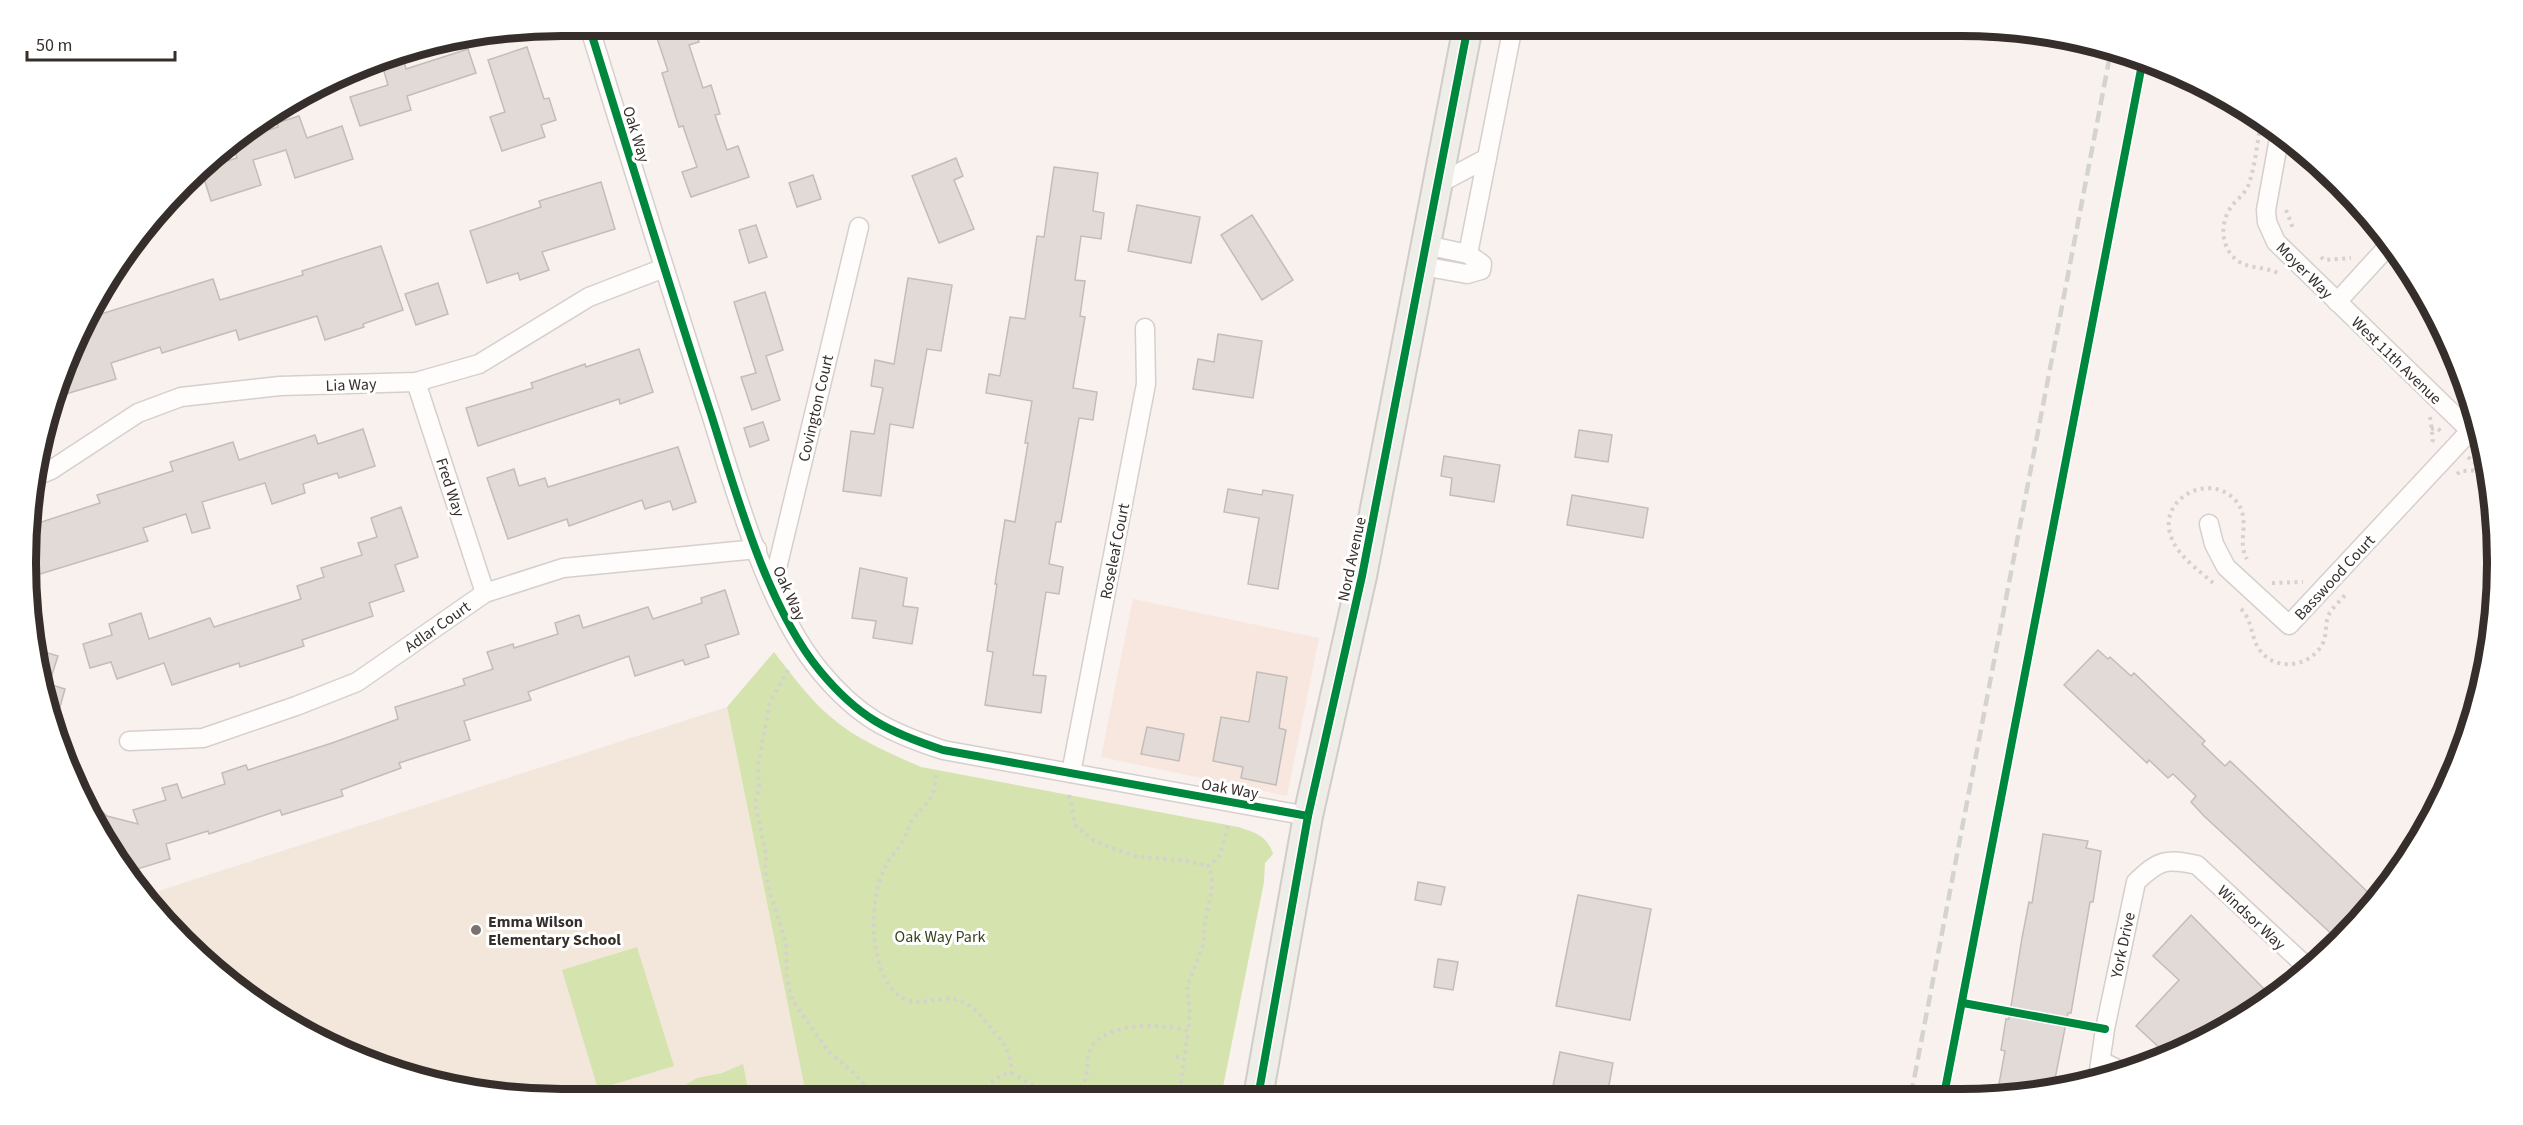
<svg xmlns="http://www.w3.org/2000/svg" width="2523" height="1125" viewBox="0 0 2523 1125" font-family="'Source Sans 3',sans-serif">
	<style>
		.built { fill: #f7e7df }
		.education { fill: #f3e7dc }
		.green { fill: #d5e3ae }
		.building { fill: #e1dad6; stroke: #c3bdb8; stroke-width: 1.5 }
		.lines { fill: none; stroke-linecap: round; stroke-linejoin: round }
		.minor-casing { stroke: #d6cfcc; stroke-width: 21 }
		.primary-casing { stroke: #d0ccca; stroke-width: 32 }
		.path { stroke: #d5d1cf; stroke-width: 4; stroke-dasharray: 3 4.5; stroke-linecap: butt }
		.minor { stroke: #fefdfc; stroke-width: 18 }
		.primary { stroke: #efede7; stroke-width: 28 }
		.rail { stroke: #d5d3d2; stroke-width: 4.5; stroke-dasharray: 12 6; stroke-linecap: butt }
		.cycleway-casing { stroke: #fff; stroke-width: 11 }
		.cycleway { stroke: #00873e; stroke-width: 8 }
		.poi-dot { fill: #7a726f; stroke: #fff; stroke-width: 2 }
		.labels { text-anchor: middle; stroke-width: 6; stroke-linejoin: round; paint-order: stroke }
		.street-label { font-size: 16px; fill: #362e2a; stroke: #fff }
		.poi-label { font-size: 16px; font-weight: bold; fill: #362e2a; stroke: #fff; text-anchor: start }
		.park-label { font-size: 16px; fill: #354119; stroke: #fff }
		.rim { fill: none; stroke: #362e2a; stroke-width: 8 }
	</style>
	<rect width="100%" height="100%" fill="#f8f1ee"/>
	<path class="built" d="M1133,599l186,39 -32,158 -186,-39z"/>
	<path class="education" d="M727,707l80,392h-245l-105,-10 -100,-30 -148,-93 -60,-72z"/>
	<g class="green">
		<path d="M774,652c18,23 35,47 58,66 25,22 58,35 89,49l317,60c16,5 30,9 35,27l-8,9 -1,19 -43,215 -414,2 -80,-392z"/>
		<path d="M637,947l37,119 -76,23 -36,-119z"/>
		<path d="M743,1064l7,35h-104l15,-9h16l20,-12 25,-5z"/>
	</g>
	<g class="building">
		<path d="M653,26h41l5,16 -10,3 14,43 8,-3 9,29 -5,1 12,35 11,-4 11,31 -58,20 -9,-25 15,-5 -14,-41 -4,1 -17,-54 6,-2z"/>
		<path d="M527,47l17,52 5,-1 7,22 -15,5 4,12 -43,14 -12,-34 15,-5 -17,-52z"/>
		<path d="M468,49l8,24 -69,23 4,14 -51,16 -10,-29 38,-12 -5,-17 21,-7 2,8z"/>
		<path d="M299,116l8,22 35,-12 11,33 -58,19 -9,-28 -33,10 8,25 -50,16 -10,-32 36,-11 -5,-16 46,-15 -1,-4z"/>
		<path d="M956,158l7,18 -9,4 20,49 -35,14 -27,-67z"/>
		<path d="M1054,167l44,6 -5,38 11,2 -3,26 -20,-3 -6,44 10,1 -5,35 5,1 -12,71 24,4 -4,28 -14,-2 -18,104h-5l-7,42 14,3 -4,27 -13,-2 -13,83 13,1 -5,37 -56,-8 8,-53 -6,-1 10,-67h-2l10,-64 10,2 13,-79h-3l7,-42 -46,-8 3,-19 11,2 10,-59 15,2 12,-83 7,1z"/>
		<path d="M813,175l8,24 -24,8 -8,-24z"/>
		<path d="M601,182l14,47 -73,23 7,18 -29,10 -2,-7 -31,10 -17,-52 71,-24 -2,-6z"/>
		<path d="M1137,205l63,12 -9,46 -63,-12z"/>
		<path d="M1252,215l41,65 -31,20 -41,-65z"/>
		<path d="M756,225l11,32 -18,6 -10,-33z"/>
		<path d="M381,246l22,64 -40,14 1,3 -39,13 -8,-24 -78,24 -3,-10 -74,23 -2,-6 -49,16 5,16 -57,17 29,-78 125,-39 7,21 83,-25 -1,-4z"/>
		<path d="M908,278l44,7 -11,66 -14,-2 -14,79 -23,-4 -9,72 -38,-5 8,-60 23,3 9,-46 -12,-2 4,-26 19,4z"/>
		<path d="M438,283l10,31 -32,11 -11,-31z"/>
		<path d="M765,292l18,58 -17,6 14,44 -28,10 -11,-33 15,-4 -22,-71z"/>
		<path d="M1218,334l44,7 -9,57 -60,-9 5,-30 16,3z"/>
		<path d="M639,349l14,43 -33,12 -1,-5 -141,47 -12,-38 67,-20 -2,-5 54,-19 1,3z"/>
		<path d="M763,422l6,18 -19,7 -6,-19z"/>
		<path d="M363,429l12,37 -36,12 -2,-5 -34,11 2,9 -33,11 -7,-21 -63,19 8,26 -18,5 -6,-19 -43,14 5,13 -121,37 -1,-16 3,-36 71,-23 -3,-8 76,-24 -3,-9 63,-20 6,18 76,-25 3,9z"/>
		<path d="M1579,430l33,5 -4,27 -33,-5z"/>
		<path d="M678,447l18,55 -23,8 -3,-9 -25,8 -3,-9 -73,26 -2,-7 -59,20 -21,-61 27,-9 5,17 26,-8 3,9z"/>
		<path d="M1444,456l56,9 -6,37 -44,-7 2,-17 -11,-2z"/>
		<path d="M1228,489l34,6 1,-5 30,5 -15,94 -30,-5 11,-66 -35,-6z"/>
		<path d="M1572,495l76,13 -5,30 -76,-13z"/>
		<path d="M401,507l17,50 -23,8 9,26 -35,12 4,13 -71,24 2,6 -64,21 -1,-4 -67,22 -8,-22 -47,16 -6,-17 -21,6 -7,-24 29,-9 -3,-11 32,-11 8,26 61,-21 4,9 87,-28 -4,-13 27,-9 -3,-9 41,-13 -4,-12 19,-6 -6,-19z"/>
		<path d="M860,568l47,10 -4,28 15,2 -6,36 -39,-6 3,-17 -24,-3z"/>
		<path d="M725,590l14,44 -34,11 4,12 -24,8 -2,-5 -48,16 -6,-20 -101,36 3,8 -67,21 6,19 -71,23 2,5 -60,22 2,6 -61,19 -2,-5 -71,24 -1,-3 -42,13 4,15 -39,12 -34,-40 -13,-37 23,22 31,8 -5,-14 33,-10 -4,-12 15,-4 5,14 43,-14 -3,-11 24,-8 2,5 84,-27 66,-24 -3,-12 70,-22 -2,-6 30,-10 -6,-17 26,-8 1,4 44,-14 -3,-11 24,-8 4,13 65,-21 5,12 49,-16 -1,-5z"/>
		<path d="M34,649l24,7 -9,28 16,5 -9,32 -20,-54z"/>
		<path d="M2098,650l10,9 2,-2 21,19 3,-3 71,68 -3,3 23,22 5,-5 142,135 -7,9 3,2 -31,32 -133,-123 -13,-14 5,-6 -23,-22 -5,4 -19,-18 -2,3 -83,-78z"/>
		<path d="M1257,672l30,5 -8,51 7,2 -10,55 -35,-7 2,-11 -30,-6 8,-44 28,5z"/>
		<path d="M1147,727l37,7 -5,27 -38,-7z"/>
		<path d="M2043,834l45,7 -2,7 15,3 -8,51h-3l-19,111h-3l-15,76 -22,6h-34l8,-44 -4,-1 5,-31h3l13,-81 7,-36 3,1z"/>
		<path d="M1418,882l27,5 -4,18 -26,-5z"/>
		<path d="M1578,895l73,14 -21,111 -74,-14z"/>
		<path d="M2191,915l81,82 -98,57 -6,-5 -3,4 -29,-27 43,-46 -26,-24z"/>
		<path d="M1438,959l20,3 -5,28 -19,-3z"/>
		<path d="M1560,1052l53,11 -6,33h-56z"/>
	</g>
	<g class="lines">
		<g class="minor-casing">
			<g id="minor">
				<path d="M589,26c40,129 80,259 122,388 25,79 56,193 109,257 38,46 68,61 123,79l365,66"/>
				<path d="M2280,133l-14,77 1,12 9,20 207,201"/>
				<path d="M1438,184l49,-26"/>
				<path d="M1468,254l45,-228"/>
				<path d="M1422,266l45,8 14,-4 1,-6 -14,-10 -42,-9"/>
				<path d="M2337,302l53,-58"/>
				<path d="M416,382l69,211"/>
				<path d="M34,477l17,-7 87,-57 43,-16 99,-11 136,-4 63,-18 110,-67 75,-29"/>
				<path d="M2209,524l5,20 12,23 63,58 181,-194"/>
				<path d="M772,589l87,-362"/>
				<path d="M129,741l74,-3 93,-32 61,-24 128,-89 78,-25 194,-19"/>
				<path d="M1071,773l75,-389 -1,-56"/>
				<path d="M2101,1061l20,10"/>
				<path d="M2098,1077l7,-48 31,-147c23,-22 30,-24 61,-17l111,103"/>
			</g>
		</g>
		<g class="primary-casing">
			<path id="primary" d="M1258,1097l50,-281 54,-240 106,-550"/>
		</g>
		<g class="path">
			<path d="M2262,118c-5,22 -6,47 -14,68 -4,9 -12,14 -17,21 -12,17 -10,42 7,54 13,9 30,5 43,14"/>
			<path d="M2286,210l8,21"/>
			<path d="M2321,257l3,3 27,-2"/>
			<path d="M2430,417l3,23 -3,4"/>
			<path d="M2431,429l6,-1 6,5"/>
			<path d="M2468,457l7,6v7"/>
			<path d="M2457,474l4,-3 27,-1"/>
			<path d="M2213,583c-13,-12 -34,-26 -41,-44 -17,-39 37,-69 64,-38 16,19 0,40 11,58"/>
			<path d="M2272,583l31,-1"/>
			<path d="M2241,609c13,13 9,32 22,45 18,18 49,11 60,-11 4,-9 2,-18 5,-27 4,-8 12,-15 18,-22"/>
			<path d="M788,670l-18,32 -12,64 1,22 -4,15 11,51 -1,17 4,19 17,53 1,36 5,21 37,52 24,20 24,27"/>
			<path d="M936,775c-2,28 -10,26 -24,46 -4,7 -6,15 -10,21 -4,8 -11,14 -15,22 -12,20 -14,48 -13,71 2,25 12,66 43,67 14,0 27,-6 41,-2 17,6 26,20 37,33 11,13 17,23 16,40"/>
			<path d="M1069,795l7,31 20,16 38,14 52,5 22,5"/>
			<path d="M1176,1057h7"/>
			<path d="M975,1098c11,-10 20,-24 36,-25l44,25"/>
			<path d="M1069,1098c4,-4 9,-8 13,-13 8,-9 3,-24 8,-35 14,-29 73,-27 98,-19l2,-17 -3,-28 17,-43v-16l8,-38v-13l-4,-10 11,-8 10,-36"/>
			<path d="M1179,1098l9,-67"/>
		</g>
		<use href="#minor" class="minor"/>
		<use href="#primary" class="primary"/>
		<path class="rail" d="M1911,1095l200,-1045"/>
		<g class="cycleway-casing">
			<g id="cycleway">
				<path d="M589,26c40,129 80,259 122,388 25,79 56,193 109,257 38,46 68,61 123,79l365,66"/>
				<path d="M1963,1003l142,26"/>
				<path d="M1944,1095l199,-1036"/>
				<path d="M1258,1097l50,-281 54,-240 106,-550"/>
			</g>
		</g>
		<use href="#cycleway" class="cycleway"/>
	</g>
	<circle class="poi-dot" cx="476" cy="930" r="6"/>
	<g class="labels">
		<g class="street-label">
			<text transform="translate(637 134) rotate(73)" y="6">Oak Way</text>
			<text transform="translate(2305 270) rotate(45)" y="6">Moyer Way</text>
			<text transform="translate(2397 360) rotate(44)" y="6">West 11th Avenue</text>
			<text transform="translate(351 384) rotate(-2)" y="6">Lia Way</text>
			<text transform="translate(815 408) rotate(-77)" y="6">Covington Court</text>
			<text transform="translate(451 487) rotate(72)" y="6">Fred Way</text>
			<text transform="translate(1114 551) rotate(-79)" y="6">Roseleaf Court</text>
			<text transform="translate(1351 559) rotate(-78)" y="6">Nord Avenue</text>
			<text transform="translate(2334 577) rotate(-47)" y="6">Basswood Court</text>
			<text transform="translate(790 593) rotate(66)" y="6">Oak Way</text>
			<text transform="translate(437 626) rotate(-35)" y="6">Adlar Court</text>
			<text transform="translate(1230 788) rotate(10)" y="6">Oak Way</text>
			<text transform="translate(2252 917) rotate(43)" y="6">Windsor Way</text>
			<text transform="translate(2122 945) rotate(-78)" y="6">York Drive</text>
		</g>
		<g class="poi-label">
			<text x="488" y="927">Emma Wilson<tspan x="488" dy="18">Elementary School</tspan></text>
		</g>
		<g class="park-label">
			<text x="940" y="942">Oak Way Park</text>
		</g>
	</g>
	<path d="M0 0H2523V1125H0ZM562 36H1961A526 526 0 0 1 2487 562V563A526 526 0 0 1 1961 1089H562A526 526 0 0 1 36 563V562A526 526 0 0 1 562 36Z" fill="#fff" fill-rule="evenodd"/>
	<path class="rim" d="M562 36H1961A526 526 0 0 1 2487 562V563A526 526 0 0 1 1961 1089H562A526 526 0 0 1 36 563V562A526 526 0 0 1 562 36Z"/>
	<path d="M27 51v9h148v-9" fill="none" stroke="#362e2a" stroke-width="3"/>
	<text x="36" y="51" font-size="18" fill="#362e2a" stroke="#ffffff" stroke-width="4.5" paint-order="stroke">50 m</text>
</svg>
